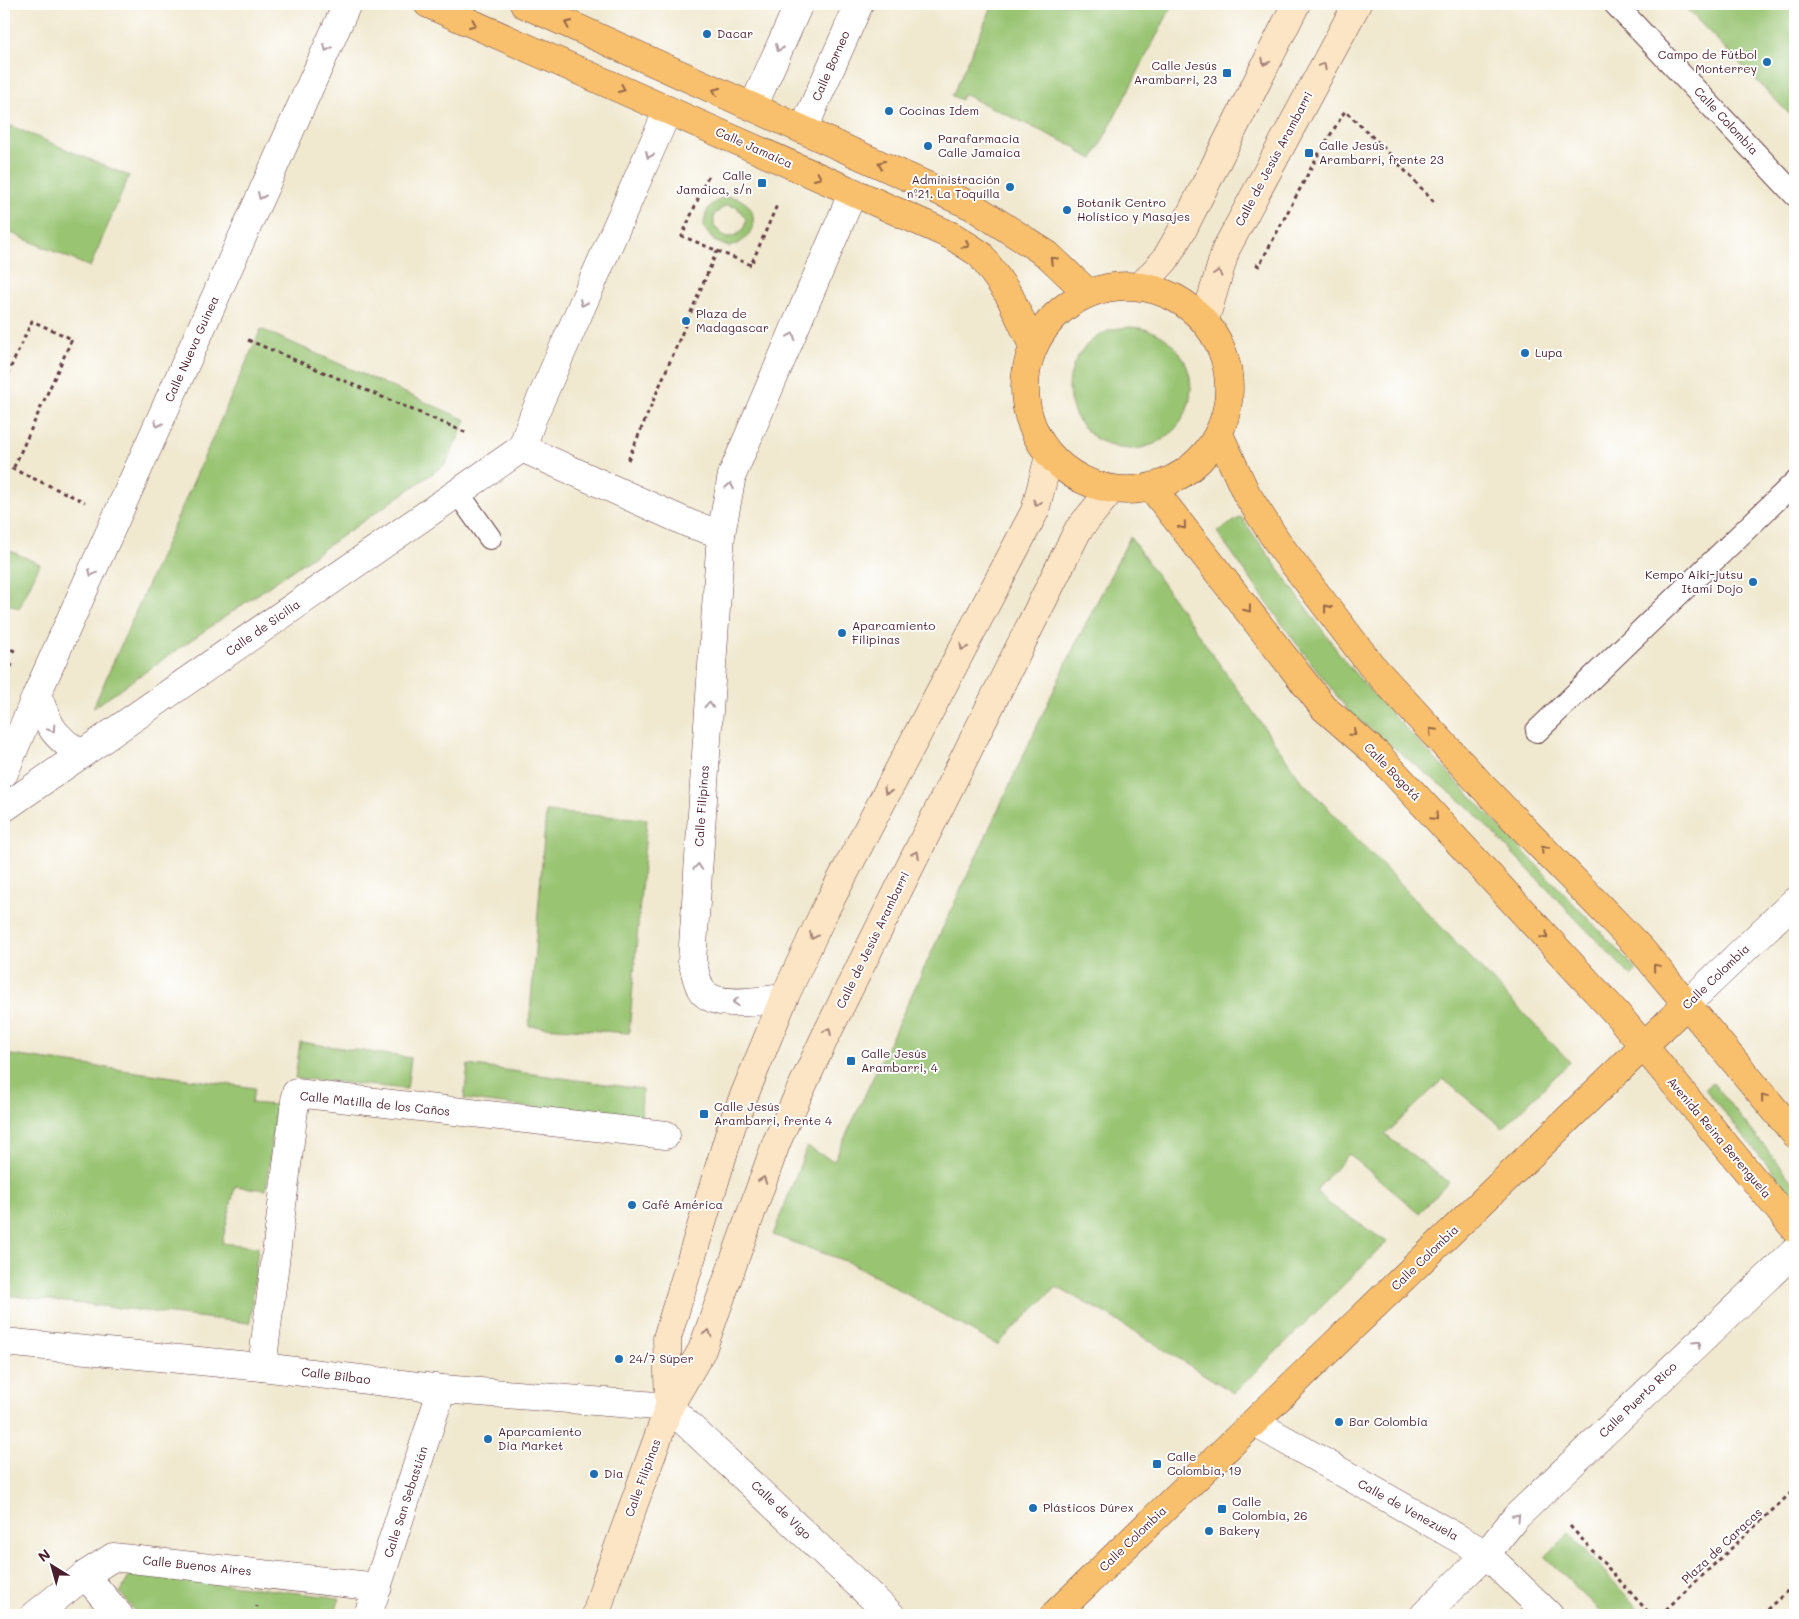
<svg xmlns="http://www.w3.org/2000/svg" width="1799" height="1619" viewBox="0 0 1799 1619" font-family="Mali,sans-serif">
	<style>
		.green { fill: #99c472; stroke: #72724e; fill-rule: evenodd }
		.lines { fill: none; stroke-linecap: round; stroke-linejoin: round }
		.service-casing { stroke: #633d44; stroke-width: 24 }
		.pedestrian-casing { stroke: #633d44; stroke-width: 29 }
		.minor-casing { stroke: #633d44; stroke-width: 29 }
		.tertiary-casing { stroke: #633d44; stroke-width: 29 }
		.secondary-casing { stroke: #633d44; stroke-width: 29 }
		.primary-casing { stroke: #633d44; stroke-width: 29 }
		.path { stroke: #633d44; stroke-width: 3; stroke-dasharray: 4 4; stroke-linecap: butt }
		.service { stroke: #fff; stroke-width: 22 }
		.pedestrian { stroke: #fff; stroke-width: 28 }
		.minor { stroke: #fff; stroke-width: 28 }
		.tertiary { stroke: #fff; stroke-width: 28 }
		.secondary { stroke: #fce5c4; stroke-width: 28 }
		.primary { stroke: #f8bf6c; stroke-width: 28 }
		.oneway { stroke: #986748 }
		.oneway2 { stroke: #ae9aa0 }
		.oneway3 { stroke: #a38278 }
		.poi-dot { fill: #1f6fb2; stroke: #fff; stroke-width: 2 }
		.labels { text-anchor: middle; stroke-width: 4; stroke-linejoin: round; paint-order: stroke }
		.poi-label { font-size: 12px; fill: #4a1f2b; stroke: #fff; text-anchor: start }
		.street-label { font-size: 12px; fill: #4a1f2b; stroke: #fff }
	</style>
	<rect width="100%" height="100%" fill="#fff"/>
	<filter id="ink" filterUnits="userSpaceOnUse"><feTurbulence type="fractalNoise" baseFrequency=".02" numOctaves="2"/><feDisplacementMap in="SourceGraphic" scale="10" xChannelSelector="R" yChannelSelector="G"/><feConvolveMatrix kernelMatrix="1 2 1 2 8 2 1 2 1" color-interpolation-filters="sRGB"/></filter>
	<filter id="wash" filterUnits="userSpaceOnUse"><feTurbulence type="fractalNoise" baseFrequency=".0096" numOctaves="4" result="noise"/><feDisplacementMap in="SourceGraphic" scale="20" xChannelSelector="R" yChannelSelector="G"/><feGaussianBlur stdDeviation="1.12" result="paint"/><feColorMatrix in="noise" values="0 0 0 0 0 0 0 0 0 0 0 0 0 0 0 0 0 1.4 0 .05"/><feComposite in="paint" operator="in"/></filter>
	<g filter="url(#wash)">
		<rect width="100%" height="100%" fill="#f0e8cf"/>
		<g class="green">
			<path d="M993,4h180l-80,155 -14,-7v-3l-116,-55 -2,6 -9,-4z"/>
			<path d="M1682,4h113v116z"/>
			<path d="M4,123l125,53 -39,91 -86,-37z"/>
			<path d="M725,197c35,-2 39,41 4,50l-15,-6 -10,-13c0,-16 5,-25 21,-31zM726,205l11,2 9,12c-1,13 -9,18 -21,18l-11,-11v-11z"/>
			<circle cx="1130" cy="388" r="61"/>
			<path d="M261,329l205,91 -20,44 -353,244z"/>
			<path d="M1241,517l105,146 26,30 265,277 -6,6 -164,-170 -117,-93 -60,-78 -73,-103z"/>
			<path d="M1130,537l171,243 269,282 -67,66 -60,-49 -58,56 64,47 -30,31 -70,-59 -33,36 13,14 58,38 -153,151 -126,-78 -52,-28 -59,58 -144,-81 -80,-29 34,-88 27,14 240,-514z"/>
			<path d="M4,548l36,16 -21,45 -15,-7z"/>
			<path d="M546,812l101,7 -18,214 -100,-7z"/>
			<path d="M300,1042l111,16 -4,31 -112,-11z"/>
			<path d="M4,1054l251,34 -4,15 25,2 -10,85 -31,-4 -13,57 36,4 -8,76 -246,-28z"/>
			<path d="M468,1065l174,24 -1,33 -177,-23z"/>
			<path d="M1713,1083l82,101v15l-90,-110z"/>
			<path d="M1569,1533l75,82h-40l-59,-58z"/>
			<path d="M131,1573l209,25 -6,17h-196l-18,-22z"/>
		</g>
	</g>
	<g filter="url(#ink)">
		<g class="lines">
			<g class="service-casing">
				<g id="service">
					<path d="M1615,4l180,191"/>
					<path d="M458,493l32,45"/>
					<path d="M1537,731l258,-249"/>
				</g>
			</g>
			<g class="pedestrian-casing">
				<g id="pedestrian">
					<path d="M262,1367l34,-274 370,42"/>
					<path d="M85,1575l34,40"/>
					<path d="M35,1615l50,-40 28,-18 265,30"/>
					<path d="M368,1615l74,-226"/>
				</g>
			</g>
			<g class="minor-casing">
				<g id="minor">
					<path d="M753,107l46,-103"/>
					<path d="M804,128l55,-124"/>
					<path d="M522,448l11,-31 135,-307"/>
					<path d="M522,448l168,76 31,10"/>
					<path d="M37,694c13,34 14,39 44,61"/>
					<path d="M4,773l33,-79 310,-690"/>
					<path d="M4,808l518,-360"/>
					<path d="M784,998c-21,2 -67,12 -82,-7 -5,-7 -7,-21 -10,-30l29,-427 11,-59 121,-283"/>
					<path d="M4,1342l258,25 180,22 227,18 222,208"/>
					<path d="M1255,1423l231,131 63,61"/>
					<path d="M1424,1615l62,-61 30,-37 279,-266"/>
				</g>
			</g>
			<g class="tertiary-casing">
				<path id="tertiary" d="M1687,1004l108,-103"/>
			</g>
			<g class="secondary-casing">
				<g id="secondary">
					<path d="M1141,286l24,-26 18,-31 113,-225"/>
					<path d="M1205,320l21,-71 131,-245"/>
					<path d="M669,1407l33,-57 75,-209 47,-102 254,-509 33,-40"/>
					<path d="M596,1615l10,-34 63,-174 -2,-69 65,-213 52,-127 41,-88 210,-399 14,-55"/>
				</g>
			</g>
			<g class="primary-casing">
				<g id="primary">
					<path d="M428,4l524,232 28,18 29,41 24,51"/>
					<path d="M524,4l448,202 76,49 40,38"/>
					<circle cx="1127" cy="388" r="102"/>
					<path d="M1219,434l27,59 34,53 91,119 112,122 157,161 155,186"/>
					<path d="M1152,488l172,220 54,47 239,259 178,215"/>
					<path d="M1054,1615l633,-611"/>
				</g>
			</g>
			<g class="path">
				<path d="M708,176l-26,60 69,29 26,-60"/>
				<path d="M1256,264l3,2 59,-111 27,-44 37,35 53,57"/>
				<path d="M248,340l219,93"/>
				<path d="M4,382l28,-61 40,18 -59,130"/>
				<path d="M628,460l89,-209"/>
				<path d="M4,465l81,37"/>
				<path d="M4,646l13,6"/>
				<path d="M4,663l9,3"/>
				<path d="M1570,1526l81,89"/>
				<path d="M256,1615l1,-9"/>
				<path d="M1660,1615l135,-126"/>
				<path d="M1761,1615l34,-31"/>
			</g>
			<use href="#service" class="service"/>
			<use href="#pedestrian" class="pedestrian"/>
			<use href="#minor" class="minor"/>
			<use href="#tertiary" class="tertiary"/>
			<use href="#secondary" class="secondary"/>
			<use href="#primary" class="primary"/>
		</g>
		<defs><path id="oneway-chevron" d="M-2-3.5L2.5 0L-2 3.5" fill="none" stroke-width="1.6" stroke-linecap="round" stroke-linejoin="round" transform="scale(1.25)"/></defs>
		<g class="oneway">
			<use href="#oneway-chevron" transform="translate(473 24) rotate(24)"/>
			<use href="#oneway-chevron" transform="translate(568 24) rotate(-156)"/>
			<use href="#oneway-chevron" transform="translate(622 89) rotate(24)"/>
			<use href="#oneway-chevron" transform="translate(716 91) rotate(-156)"/>
			<use href="#oneway-chevron" transform="translate(881 164) rotate(-155)"/>
			<use href="#oneway-chevron" transform="translate(818 177) rotate(24)"/>
			<use href="#oneway-chevron" transform="translate(966 245) rotate(32)"/>
			<use href="#oneway-chevron" transform="translate(1053 260) rotate(-137)"/>
			<use href="#oneway-chevron" transform="translate(1183 526) rotate(51)"/>
			<use href="#oneway-chevron" transform="translate(1327 608) rotate(-128)"/>
			<use href="#oneway-chevron" transform="translate(1248 609) rotate(52)"/>
			<use href="#oneway-chevron" transform="translate(1432 731) rotate(-133)"/>
			<use href="#oneway-chevron" transform="translate(1353 733) rotate(41)"/>
			<use href="#oneway-chevron" transform="translate(1435 817) rotate(47)"/>
			<use href="#oneway-chevron" transform="translate(1544 849) rotate(-134)"/>
			<use href="#oneway-chevron" transform="translate(1545 936) rotate(47)"/>
			<use href="#oneway-chevron" transform="translate(1656 967) rotate(-130)"/>
			<use href="#oneway-chevron" transform="translate(1764 1097) rotate(-130)"/>
		</g>
		<g class="oneway2">
			<use href="#oneway-chevron" transform="translate(327 48) rotate(114)"/>
			<use href="#oneway-chevron" transform="translate(779 48) rotate(114)"/>
			<use href="#oneway-chevron" transform="translate(649 155) rotate(114)"/>
			<use href="#oneway-chevron" transform="translate(261 196) rotate(114)"/>
			<use href="#oneway-chevron" transform="translate(583 303) rotate(114)"/>
			<use href="#oneway-chevron" transform="translate(792 336) rotate(-67)"/>
			<use href="#oneway-chevron" transform="translate(158 424) rotate(114)"/>
			<use href="#oneway-chevron" transform="translate(730 486) rotate(-80)"/>
			<use href="#oneway-chevron" transform="translate(92 573) rotate(114)"/>
			<use href="#oneway-chevron" transform="translate(709 705) rotate(-86)"/>
			<use href="#oneway-chevron" transform="translate(52 729) rotate(57)"/>
			<use href="#oneway-chevron" transform="translate(698 867) rotate(-86)"/>
			<use href="#oneway-chevron" transform="translate(736 1002) rotate(177)"/>
			<use href="#oneway-chevron" transform="translate(1698 1344) rotate(-44)"/>
			<use href="#oneway-chevron" transform="translate(1517 1517) rotate(-47)"/>
		</g>
		<g class="oneway3">
			<use href="#oneway-chevron" transform="translate(1265 62) rotate(118)"/>
			<use href="#oneway-chevron" transform="translate(1323 66) rotate(-62)"/>
			<use href="#oneway-chevron" transform="translate(1218 273) rotate(-72)"/>
			<use href="#oneway-chevron" transform="translate(1037 503) rotate(104)"/>
			<use href="#oneway-chevron" transform="translate(963 647) rotate(118)"/>
			<use href="#oneway-chevron" transform="translate(887 791) rotate(118)"/>
			<use href="#oneway-chevron" transform="translate(916 854) rotate(-64)"/>
			<use href="#oneway-chevron" transform="translate(813 936) rotate(115)"/>
			<use href="#oneway-chevron" transform="translate(828 1031) rotate(-64)"/>
			<use href="#oneway-chevron" transform="translate(763 1180) rotate(-70)"/>
			<use href="#oneway-chevron" transform="translate(708 1333) rotate(-71)"/>
		</g>
	</g>
	<g class="poi-dot">
		<circle cx="707" cy="34" r="5"/>
		<circle cx="1767" cy="62" r="5"/>
		<rect x="1222" y="68" width="10" height="10" rx="2.5"/>
		<circle cx="889" cy="111" r="5"/>
		<circle cx="928" cy="146" r="5"/>
		<rect x="1304" y="148" width="10" height="10" rx="2.5"/>
		<rect x="757" y="178" width="10" height="10" rx="2.5"/>
		<circle cx="1010" cy="187" r="5"/>
		<circle cx="1067" cy="210" r="5"/>
		<circle cx="686" cy="321" r="5"/>
		<circle cx="1525" cy="353" r="5"/>
		<circle cx="1753" cy="582" r="5"/>
		<circle cx="842" cy="633" r="5"/>
		<rect x="846" y="1056" width="10" height="10" rx="2.5"/>
		<rect x="699" y="1109" width="10" height="10" rx="2.5"/>
		<circle cx="632" cy="1205" r="5"/>
		<circle cx="619" cy="1359" r="5"/>
		<circle cx="1339" cy="1422" r="5"/>
		<circle cx="488" cy="1439" r="5"/>
		<rect x="1152" y="1459" width="10" height="10" rx="2.5"/>
		<circle cx="594" cy="1474" r="5"/>
		<circle cx="1033" cy="1508" r="5"/>
		<rect x="1217" y="1504" width="10" height="10" rx="2.5"/>
		<circle cx="1209" cy="1531" r="5"/>
	</g>
	<g class="labels">
		<g class="poi-label">
			<text x="717" y="38">Dacar</text>
			<text x="1757" y="59" text-anchor="end">Campo de Fútbol<tspan x="1757" dy="14">Monterrey</tspan></text>
			<text x="1217" y="70" text-anchor="end">Calle Jesús<tspan x="1217" dy="14">Arambarri, 23</tspan></text>
			<text x="899" y="115">Cocinas Idem</text>
			<text x="938" y="143">Parafarmacia<tspan x="938" dy="14">Calle Jamaica</tspan></text>
			<text x="1319" y="150">Calle Jesús<tspan x="1319" dy="14">Arambarri, frente 23</tspan></text>
			<text x="752" y="180" text-anchor="end">Calle<tspan x="752" dy="14">Jamaica, s/n</tspan></text>
			<text x="1000" y="184" text-anchor="end">Administración<tspan x="1000" dy="14">nº21. La Toquilla</tspan></text>
			<text x="1077" y="207">Botanik Centro<tspan x="1077" dy="14">Holístico y Masajes</tspan></text>
			<text x="696" y="318">Plaza de<tspan x="696" dy="14">Madagascar</tspan></text>
			<text x="1535" y="357">Lupa</text>
			<text x="1743" y="579" text-anchor="end">Kempo Aiki-jutsu<tspan x="1743" dy="14">Itami Dojo</tspan></text>
			<text x="852" y="630">Aparcamiento<tspan x="852" dy="14">Filipinas</tspan></text>
			<text x="861" y="1058">Calle Jesús<tspan x="861" dy="14">Arambarri, 4</tspan></text>
			<text x="714" y="1111">Calle Jesús<tspan x="714" dy="14">Arambarri, frente 4</tspan></text>
			<text x="642" y="1209">Café América</text>
			<text x="629" y="1363">24/7 Súper</text>
			<text x="1349" y="1426">Bar Colombia</text>
			<text x="498" y="1436">Aparcamiento<tspan x="498" dy="14">Dia Market</tspan></text>
			<text x="1167" y="1461">Calle<tspan x="1167" dy="14">Colombia, 19</tspan></text>
			<text x="604" y="1478">Dia</text>
			<text x="1232" y="1506">Calle<tspan x="1232" dy="14">Colombia, 26</tspan></text>
			<text x="1043" y="1512">Plásticos Dúrex</text>
			<text x="1219" y="1535">Bakery</text>
		</g>
		<g class="street-label">
			<text transform="translate(831 66) rotate(-66)" y="4">Calle Borneo</text>
			<text transform="translate(1726 121) rotate(47)" y="4">Calle Colombia</text>
			<text transform="translate(754 148) rotate(24)" y="4">Calle Jamaica</text>
			<text transform="translate(1274 159) rotate(-62)" y="4">Calle de Jesús Arambarri</text>
			<text transform="translate(192 349) rotate(-66)" y="4">Calle Nueva Guinea</text>
			<text transform="translate(263 628) rotate(-35)" y="4">Calle de Sicilia</text>
			<text transform="translate(1392 772) rotate(46)" y="4">Calle Bogotá</text>
			<text transform="translate(702 806) rotate(-86)" y="4">Calle Filipinas</text>
			<text transform="translate(873 940) rotate(-64)" y="4">Calle de Jesús Arambarri</text>
			<text transform="translate(1716 977) rotate(-44)" y="4">Calle Colombia</text>
			<text transform="translate(375 1104) rotate(6)" y="4">Calle Matilla de los Caños</text>
			<text transform="translate(1719 1138) rotate(50)" y="4">Avenida Reina Berenguela</text>
			<text transform="translate(1425 1258) rotate(-44)" y="4">Calle Colombia</text>
			<text transform="translate(336 1376) rotate(7)" y="4">Calle Bilbao</text>
			<text transform="translate(1638 1400) rotate(-44)" y="4">Calle Puerto Rico</text>
			<text transform="translate(643 1478) rotate(-70)" y="4">Calle Filipinas</text>
			<text transform="translate(406 1502) rotate(-72)" y="4">Calle San Sebastián</text>
			<text transform="translate(781 1510) rotate(44)" y="4">Calle de Vigo</text>
			<text transform="translate(1408 1510) rotate(29)" y="4">Calle de Venezuela</text>
			<text transform="translate(1133 1539) rotate(-44)" y="4">Calle Colombia</text>
			<text transform="translate(1722 1546) rotate(-43)" y="4">Plaza de Caracas</text>
			<text transform="translate(197 1566) rotate(6)" y="4">Calle Buenos Aires</text>
		</g>
	</g>
	<rect width="1799" height="1619" fill="none" stroke="#fff" stroke-width="20"/>
	<g transform="translate(52 1566) rotate(323)" stroke="#ffffff" stroke-width="4" paint-order="stroke">
	<path d="M0-4L9 19L0 12L-9 19Z" fill="#4a1f2b"/>
	<text y="-8" font-size="14" font-weight="bold" text-anchor="middle" fill="#4a1f2b">N</text>
	</g>
</svg>
